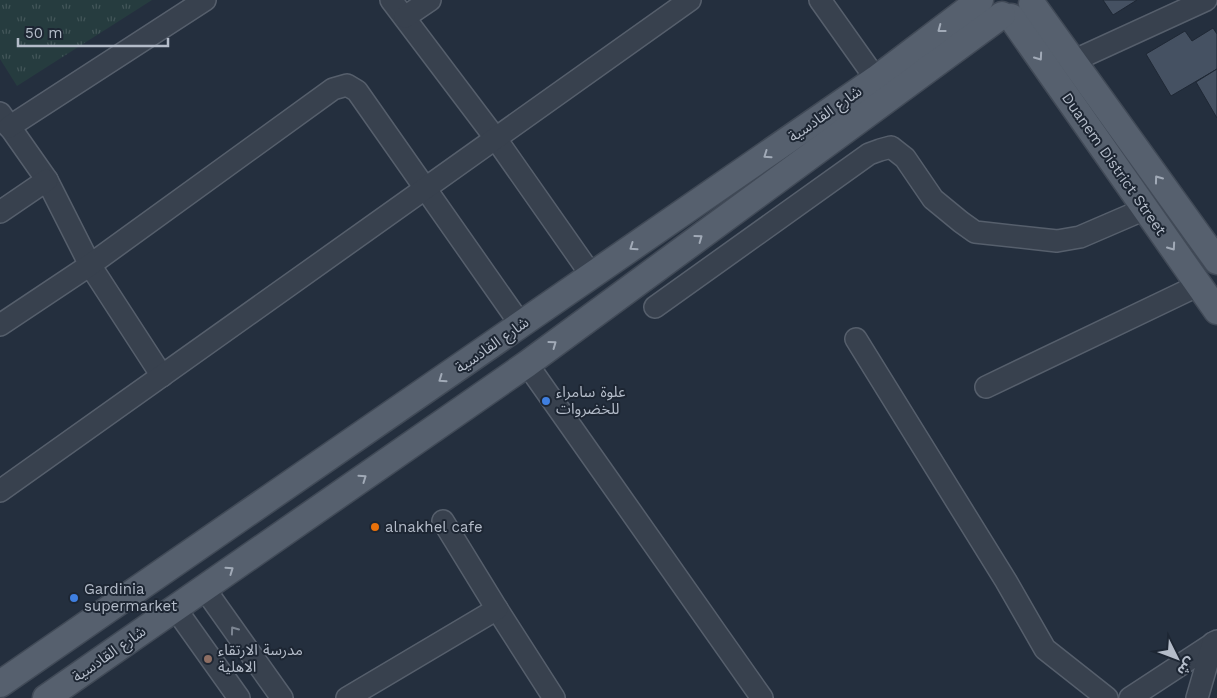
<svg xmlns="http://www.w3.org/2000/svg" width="1217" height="698" viewBox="0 0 1217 698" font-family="'Work Sans','Noto Sans Arabic',sans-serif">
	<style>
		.grass { fill: url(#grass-tufts) }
		.building { fill: #455162; stroke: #1f2835 }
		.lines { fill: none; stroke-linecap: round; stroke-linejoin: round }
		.minor-casing { stroke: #565f6c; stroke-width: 24 }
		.major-casing { stroke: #414a57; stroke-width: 29 }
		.minor { stroke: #38414e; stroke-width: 21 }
		.major { stroke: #56606e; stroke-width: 26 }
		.oneway { stroke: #a1aab7 }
		.oneway2 { stroke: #7c8592 }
		.shop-dot { fill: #3f7fe0; stroke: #1d2633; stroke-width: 2 }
		.food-dot { fill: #e8710a; stroke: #1d2633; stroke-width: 2 }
		.education-dot { fill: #8d6e63; stroke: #1d2633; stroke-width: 2 }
		.labels { text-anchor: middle; stroke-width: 4; stroke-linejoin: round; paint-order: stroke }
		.street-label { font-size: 15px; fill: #b4bcc9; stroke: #1d2633 }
		.poi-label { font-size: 15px; fill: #b4bcc9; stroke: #1d2633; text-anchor: start }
	</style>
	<defs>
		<pattern id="grass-tufts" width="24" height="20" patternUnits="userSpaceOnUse" patternTransform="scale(1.25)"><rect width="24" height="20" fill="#263c3f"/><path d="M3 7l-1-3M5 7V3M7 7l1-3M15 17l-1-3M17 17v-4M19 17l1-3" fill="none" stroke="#435659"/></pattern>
	</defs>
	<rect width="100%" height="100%" fill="#242f3e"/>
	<path class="grass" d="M0,0h152l-135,86 -17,-27z"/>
	<g class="building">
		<path d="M1103,0h34l-24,15z"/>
		<path d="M1213,28l4,6v35l-46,27 -25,-42 39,-23 7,10z"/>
		<path d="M1217,69v49l-21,-36z"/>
	</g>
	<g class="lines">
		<g class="minor-casing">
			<g id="minor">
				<path d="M391,0l105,139 96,137"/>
				<path d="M820,0l56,79"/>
				<path d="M405,17l25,-17"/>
				<path d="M1073,61l133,-61"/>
				<path d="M0,113l47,67 43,85 72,111"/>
				<path d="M9,127l196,-127"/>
				<path d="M0,212l47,-32"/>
				<path d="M655,307l214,-153 11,-4 11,-3 14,11 28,41 28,23 14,10 82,9 23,-4 65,-28"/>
				<path d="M0,325l90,-60 243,-176 14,-4 10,6 164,234"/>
				<path d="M856,339l150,242 39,68 62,49"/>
				<path d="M527,364l235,334"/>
				<path d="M986,387l213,-102"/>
				<path d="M0,491l690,-491"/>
				<path d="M204,588l78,110"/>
				<path d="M175,608l64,90"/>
				<path d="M497,609l57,89"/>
				<path d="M347,698l150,-89 -54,-88"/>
				<path d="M1130,698l87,-57"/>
				<path d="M1197,698l16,-55"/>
			</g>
		</g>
		<g class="major-casing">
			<g id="major">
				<path d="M1032,4l185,257"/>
				<path d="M1011,17l206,294"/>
				<path d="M0,684l876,-605 104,-79"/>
				<path d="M46,698l481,-334 475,-349"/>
			</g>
		</g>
		<use href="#minor" class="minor"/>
		<use href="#major" class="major"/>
	</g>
	<defs><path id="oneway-chevron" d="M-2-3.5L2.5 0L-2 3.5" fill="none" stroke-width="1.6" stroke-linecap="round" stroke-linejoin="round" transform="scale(1.25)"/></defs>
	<g class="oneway">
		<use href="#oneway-chevron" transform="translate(941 29) rotate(143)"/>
		<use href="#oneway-chevron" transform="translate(1039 57) rotate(55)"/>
		<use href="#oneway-chevron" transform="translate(767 155) rotate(145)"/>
		<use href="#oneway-chevron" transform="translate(1158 179) rotate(-126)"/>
		<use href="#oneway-chevron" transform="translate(699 238) rotate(-36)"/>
		<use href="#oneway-chevron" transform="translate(633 247) rotate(145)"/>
		<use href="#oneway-chevron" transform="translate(1172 247) rotate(55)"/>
		<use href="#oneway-chevron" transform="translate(553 344) rotate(-36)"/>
		<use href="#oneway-chevron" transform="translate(442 379) rotate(145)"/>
		<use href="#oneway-chevron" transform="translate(363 478) rotate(-35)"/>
		<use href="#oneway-chevron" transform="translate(230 570) rotate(-35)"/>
	</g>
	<use class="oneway2" href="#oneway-chevron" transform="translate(234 630) rotate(-126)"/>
	<g class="shop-dot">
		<circle cx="546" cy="401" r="5"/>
		<circle cx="74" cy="598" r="5"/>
	</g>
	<circle class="food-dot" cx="375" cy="527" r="5"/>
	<circle class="education-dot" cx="208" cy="659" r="5"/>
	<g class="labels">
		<g class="street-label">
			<text transform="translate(825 114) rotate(-35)" y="5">شارع القادسية</text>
			<text transform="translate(1114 164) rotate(55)" y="5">Duanem District Street</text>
			<text transform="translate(492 345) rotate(-35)" y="5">شارع القادسية</text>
			<text transform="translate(109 654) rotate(-35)" y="5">شارع القادسية</text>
		</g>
		<g class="poi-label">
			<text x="556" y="397">علوة سامراء<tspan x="556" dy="17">للخضروات</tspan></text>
			<text x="385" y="532">alnakhel cafe</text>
			<text x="84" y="594">Gardinia<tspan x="84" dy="17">supermarket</tspan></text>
			<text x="218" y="655">مدرسة الارتقاء<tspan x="218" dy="17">الاهلية</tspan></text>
		</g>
	</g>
	<g transform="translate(1177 658) rotate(132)" stroke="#1d2633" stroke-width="4" paint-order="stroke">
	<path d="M0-4L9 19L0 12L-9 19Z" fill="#b4bcc9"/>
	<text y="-8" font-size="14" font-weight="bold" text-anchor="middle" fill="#b4bcc9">ش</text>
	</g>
	<path d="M18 38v8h150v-8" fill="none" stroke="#b4bcc9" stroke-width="2.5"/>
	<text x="25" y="38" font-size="15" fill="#b4bcc9" stroke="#1d2633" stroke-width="4" paint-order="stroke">50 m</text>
</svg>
